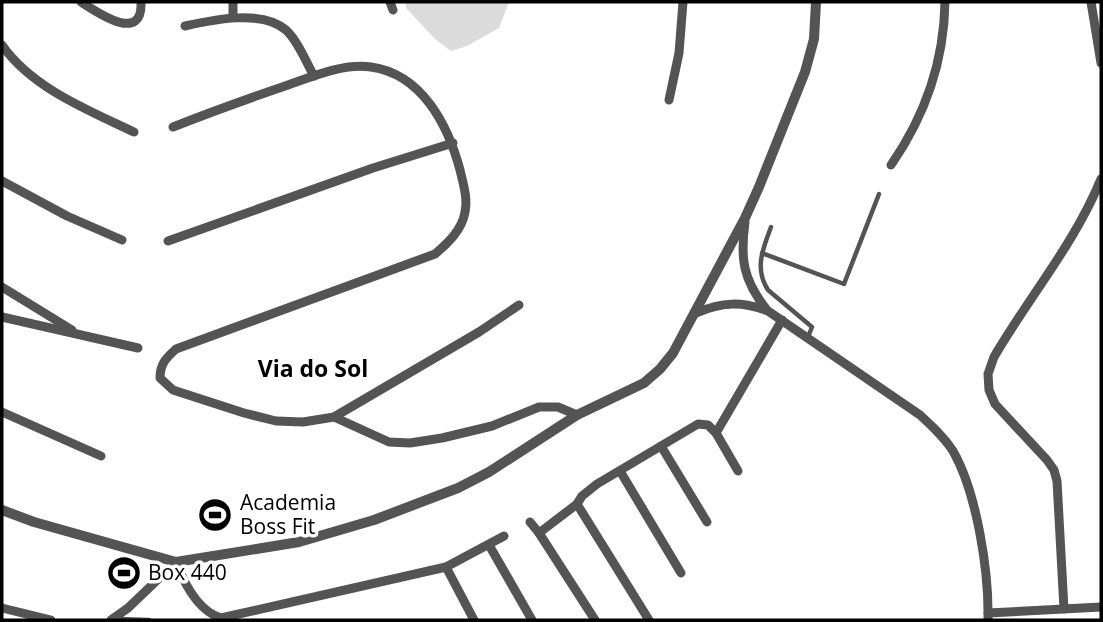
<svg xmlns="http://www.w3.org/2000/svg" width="1103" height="622" viewBox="0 0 1103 622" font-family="'Open Sans',sans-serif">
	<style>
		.green { fill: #dbdbdb }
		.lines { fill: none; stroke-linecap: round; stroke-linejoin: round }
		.service { stroke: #545454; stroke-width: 4.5 }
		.minor { stroke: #545454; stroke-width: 9 }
		.tertiary { stroke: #545454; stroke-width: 10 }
		.labels { text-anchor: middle; stroke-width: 7; stroke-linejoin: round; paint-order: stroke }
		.poi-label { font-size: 21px; fill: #000; stroke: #fff; text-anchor: start }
		.neighbourhood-label { font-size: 23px; font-weight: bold; fill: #000; stroke: #fff }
	</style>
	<rect width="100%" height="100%" fill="#fff"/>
	<path class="green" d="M405,2h104l-10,26 -32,18 -16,5 -16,-12 -29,-31z"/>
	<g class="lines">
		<g class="service">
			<path d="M771,227c-8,22 -17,41 -3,63l44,37 -4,10"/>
			<path d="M762,253l82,31 35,-90"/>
			<path d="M118,619l31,1"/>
		</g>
		<g class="minor">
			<path d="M81,2c17,11 62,42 60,0"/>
			<path d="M233,2v15"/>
			<path d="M390,2l3,8"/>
			<path d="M1091,2l10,61"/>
			<path d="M185,26c27,-6 77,-17 101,4 12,11 20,32 28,46"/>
			<path d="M2,45c30,43 86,65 132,87"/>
			<path d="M669,100l10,-47 4,-51"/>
			<path d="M173,127c38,-15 77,-29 115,-42 26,-9 56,-22 83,-18 51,7 77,58 89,103 3,13 8,28 5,42 -3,18 -17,31 -30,42l-259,95c-10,9 -16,15 -16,29l13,12 71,23 32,8 27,1 31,-5 145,-85 40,-27"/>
			<path d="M891,165c34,-49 53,-104 54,-163"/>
			<path d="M2,181l65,35 55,24"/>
			<path d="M745,222c-5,37 -2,58 22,88"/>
			<path d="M168,241l205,-73 80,-25"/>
			<path d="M2,287l70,43"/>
			<path d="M696,313c26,-11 45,-12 72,-2l152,104c12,11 24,22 33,36 24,42 36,121 35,169"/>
			<path d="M2,317l136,31"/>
			<path d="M2,412l99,44"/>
			<path d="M334,417l55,25 21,1 32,-5 50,-12 47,-19h19l19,8"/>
			<path d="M716,433l22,38"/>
			<path d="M661,446l46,76"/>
			<path d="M620,471l61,102"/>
			<path d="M577,504l72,116"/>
			<path d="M530,522l9,11 38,-29 5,-8 15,-12 101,-60 10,1 8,8 66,-113"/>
			<path d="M539,533l56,87"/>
			<path d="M489,545l43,75"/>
			<path d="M446,567l28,53"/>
			<path d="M2,608l49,12"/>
			<path d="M1064,609l-7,-128 -3,-11 -7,-10 -52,-56 -6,-14 -1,-16 6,-17c35,-60 81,-114 107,-178"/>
			<path d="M988,613l113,-6"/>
			<path d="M111,620l17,-12 48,-46c8,21 22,49 45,56l225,-51 58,-31"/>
		</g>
		<path class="tertiary" d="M2,510l32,12 142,40 123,-20 75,-22 84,-32 31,-16 88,-57 67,-32 16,-14 13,-16 72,-135 14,-31 46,-115 9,-33 2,-37"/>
	</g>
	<defs>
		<g id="stadium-disc" transform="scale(1.75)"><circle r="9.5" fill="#000" stroke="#fff"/><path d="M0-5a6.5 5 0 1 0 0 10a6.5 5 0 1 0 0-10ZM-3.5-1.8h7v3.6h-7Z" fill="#fff"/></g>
	</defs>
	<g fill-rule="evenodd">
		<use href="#stadium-disc" x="215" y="515"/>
		<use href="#stadium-disc" x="124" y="573"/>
	</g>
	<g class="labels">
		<g class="poi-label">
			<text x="240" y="510">Academia<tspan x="240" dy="24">Boss Fit</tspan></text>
			<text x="148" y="580">Box 440</text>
		</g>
		<g class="neighbourhood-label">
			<text x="313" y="377">Via do Sol</text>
		</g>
	</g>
	<rect width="1103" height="622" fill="none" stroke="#000000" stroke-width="7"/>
</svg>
